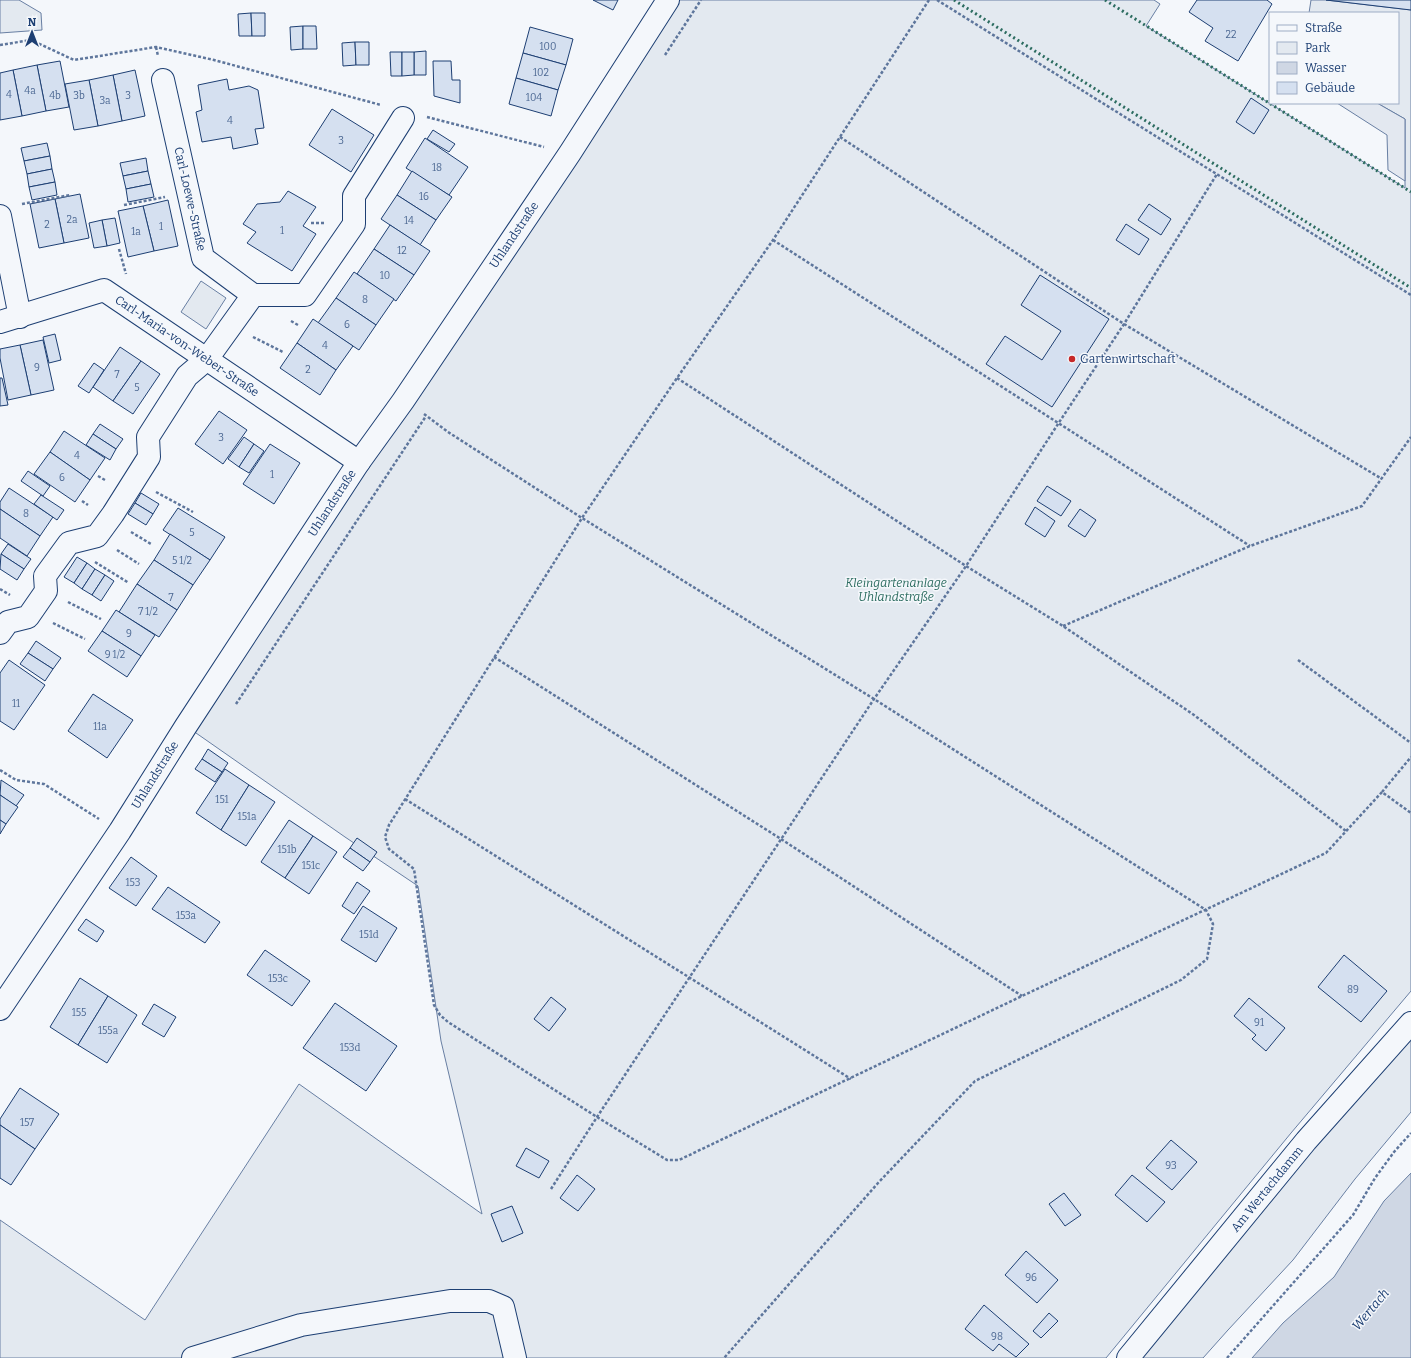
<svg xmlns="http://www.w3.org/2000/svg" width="1411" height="1358" viewBox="0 0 1411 1358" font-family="Bitter,serif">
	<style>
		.green { fill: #e3e9f0; stroke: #687fa3 }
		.parking { fill: #e3e8f0; stroke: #687fa3 }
		.water { fill: #cfd7e4; stroke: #687fa3 }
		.building { fill: #d5e0f0; stroke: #1d3f73 }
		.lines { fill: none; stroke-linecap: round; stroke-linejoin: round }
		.minor-casing { stroke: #1d3f73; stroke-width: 24 }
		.path { stroke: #5e769c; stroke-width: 2.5; stroke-dasharray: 3 2; stroke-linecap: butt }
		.minor { stroke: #f4f7fb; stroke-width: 22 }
		.hedge { stroke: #2c6c60; stroke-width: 3; stroke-dasharray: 2 3; stroke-linecap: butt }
		.poi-dot { fill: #c62828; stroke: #f4f7fb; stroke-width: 1.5 }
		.labels { text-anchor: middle; stroke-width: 3; stroke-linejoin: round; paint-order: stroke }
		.number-label { font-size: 10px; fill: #4b6792 }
		.street-label { font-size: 12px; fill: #1d3f73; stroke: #f4f7fb }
		.poi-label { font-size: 12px; fill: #1d3f73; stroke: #f4f7fb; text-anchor: start }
		.park-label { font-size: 12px; font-style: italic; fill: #2c6c60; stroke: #f4f7fb }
		.water-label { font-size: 13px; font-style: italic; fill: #1d3f73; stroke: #f4f7fb }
	</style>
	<rect width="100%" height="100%" fill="#f4f7fb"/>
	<g class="green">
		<path d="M0,0h19l22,13 1,17 -42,3z"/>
		<path d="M668,0h486l6,4 -14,22 259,162v-69l-28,-16h21v-90h-89l2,-13h15l85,10v981l-120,142 -185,225h-1106v-138l145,100 154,-236 183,130 -41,-173 -23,-155 -73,-49 -159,-111z"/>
		<path d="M201,281l25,17 -20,31 -25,-17z"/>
		<path d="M1411,1034v78l-56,67 -62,81 -65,70 -25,28h-64l172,-210z"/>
	</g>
	<path class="parking" d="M1337,103h40l28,16v62l-17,-11 -1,-35z"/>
	<path class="water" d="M1411,1173v185h-159l31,-35 51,-46 50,-76z"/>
	<g class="building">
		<path d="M593,0h25l-5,10z"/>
		<path d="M1197,0h70l5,4 -34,57 -33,-20 8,-13 -24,-16z"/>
		<path d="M1326,0h85v10z"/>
		<path d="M251,13l1,23h-13l-1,-22z"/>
		<path d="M251,13h14v23h-13z"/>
		<path d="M303,26v23l-12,1 -1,-23z"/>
		<path d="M303,26h13l1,23h-14z"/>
		<path d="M530,27l43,12 -7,26 -43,-12z"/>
		<path d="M355,42l1,23 -13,1 -1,-23z"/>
		<path d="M355,42h14v23h-13z"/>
		<path d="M426,51v24h-12v-23z"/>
		<path d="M390,52h12v24h-11z"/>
		<path d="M402,52h12v23l-12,1z"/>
		<path d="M523,53l43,12 -8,25 -42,-12z"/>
		<path d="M60,61l9,46 -23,4 -9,-46z"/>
		<path d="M433,61h18l1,19h8v23l-26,-7z"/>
		<path d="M37,65l9,46 -24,5 -9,-46z"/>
		<path d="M13,70l9,46 -22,4v-47z"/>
		<path d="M135,70l10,46 -23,5 -9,-46z"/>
		<path d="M113,75l9,46 -24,5 -9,-46z"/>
		<path d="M516,78l42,12 -7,26 -42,-12z"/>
		<path d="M227,79l2,11 20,-4 9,4 6,38 -9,1 3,15 -25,5 -2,-12 -29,5 -6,-30 6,-2 -4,-25z"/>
		<path d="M89,80l9,46 -24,4 -9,-46z"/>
		<path d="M1251,98l18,12 -15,24 -18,-12z"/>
		<path d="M332,109l42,26 -23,37 -42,-27z"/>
		<path d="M433,130l22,14 -6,8 -22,-13z"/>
		<path d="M425,138l43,29 -19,28 -43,-27z"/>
		<path d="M47,143l3,13 -26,5 -3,-13z"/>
		<path d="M50,156l2,13 -25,5 -3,-13z"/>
		<path d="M146,158l2,13 -25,5 -3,-13z"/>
		<path d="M52,169l3,13 -26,5 -2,-13z"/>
		<path d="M148,171l3,13 -25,5 -3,-13z"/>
		<path d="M412,171l40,26 -16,23 -39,-25z"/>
		<path d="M55,182l2,13 -25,5 -3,-13z"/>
		<path d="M151,184l3,13 -26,5 -2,-13z"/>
		<path d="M288,191l28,16 -13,19 13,8 -24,37 -45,-28 9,-11 -13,-8 14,-20 23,-2z"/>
		<path d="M80,194l9,44 -25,5 -9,-44z"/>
		<path d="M397,195l39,25 -16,25 -39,-26z"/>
		<path d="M55,199l9,44 -25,5 -9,-44z"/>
		<path d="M168,200l10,46 -24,5 -11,-45z"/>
		<path d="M1149,204l22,15 -10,16 -23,-15z"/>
		<path d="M143,206l11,45 -26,6 -10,-46z"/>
		<path d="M115,218l5,25 -13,3 -5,-26z"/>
		<path d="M102,220l5,26 -13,2 -5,-25z"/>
		<path d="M1126,224l23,15 -10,16 -23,-15z"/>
		<path d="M390,225l40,26 -16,24 -40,-26z"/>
		<path d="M374,249l40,26 -18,26 -39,-27z"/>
		<path d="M354,272l40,27 -18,26 -40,-27z"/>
		<path d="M1040,275l69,44 -57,88 -66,-43 19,-28 37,24 19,-29 -40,-26z"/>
		<path d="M336,298l40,27 -17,25 -41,-27z"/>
		<path d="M313,319l40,27 -17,24 -39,-27z"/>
		<path d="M55,334l6,26 -12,3 -6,-26z"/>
		<path d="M43,340l11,50 -23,5 -11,-50z"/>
		<path d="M297,343l39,27 -16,25 -40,-27z"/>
		<path d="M20,345l11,50 -23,5 -8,-42v-9z"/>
		<path d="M120,347l21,14 -28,40 -20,-14z"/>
		<path d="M141,361l19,13 -27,40 -20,-13z"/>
		<path d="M94,363l10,7 -15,23 -11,-7z"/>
		<path d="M0,378h2l6,27 -8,1z"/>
		<path d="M219,411l28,19 -24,34 -28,-20z"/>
		<path d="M100,424l23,15 -7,10 -23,-15z"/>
		<path d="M64,431l41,27 -15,22 -40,-28z"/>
		<path d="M93,434l23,15 -6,11 -24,-15z"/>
		<path d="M244,437l10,7 -15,23 -11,-8z"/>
		<path d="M254,444l10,7 -15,22 -10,-6z"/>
		<path d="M270,444l30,19 -26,41 -31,-20z"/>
		<path d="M50,452l40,28 -15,22 -41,-28z"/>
		<path d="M28,471l22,15 -7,10 -22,-15z"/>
		<path d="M1047,486l24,15 -10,15 -24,-15z"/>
		<path d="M9,488l44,29 -13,19 -40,-27v-7z"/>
		<path d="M141,493l18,11 -6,10 -18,-11z"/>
		<path d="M41,495l23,15 -7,10 -23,-16z"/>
		<path d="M135,503l18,11 -7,11 -18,-11z"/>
		<path d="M1035,507l20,14 -10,16 -20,-13z"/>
		<path d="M178,508l47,29 -15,23 -47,-30z"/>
		<path d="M0,509l40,27 -13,20 -27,-18z"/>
		<path d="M1080,509l16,11 -11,17 -17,-11z"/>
		<path d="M170,534l40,26 -17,25 -39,-25z"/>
		<path d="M8,544l23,15 -7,10 -23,-15z"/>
		<path d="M1,554l23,15 -7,11 -17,-11z"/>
		<path d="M77,557l10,6 -13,20 -10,-6z"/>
		<path d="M154,560l39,25 -16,25 -40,-26z"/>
		<path d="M87,563l8,6 -13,20 -8,-6z"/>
		<path d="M95,569l10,6 -13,20 -10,-6z"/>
		<path d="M105,575l9,6 -13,20 -9,-6z"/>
		<path d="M137,584l40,26 -18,27 -40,-25z"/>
		<path d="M116,610l39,25 -14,21 -39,-25z"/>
		<path d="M102,631l39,25 -14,21 -39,-26z"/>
		<path d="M36,641l25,17 -8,11 -25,-16z"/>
		<path d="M28,653l25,16 -8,12 -25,-17z"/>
		<path d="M9,660l36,25 -31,45 -14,-9v-48z"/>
		<path d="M93,694l40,26 -26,38 -39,-27z"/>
		<path d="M208,749l20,14 -6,9 -20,-13z"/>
		<path d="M202,759l20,13 -7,10 -20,-13z"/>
		<path d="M225,769l24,16 -28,45 -25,-17z"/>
		<path d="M1,780l23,15 -8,11 -16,-11z"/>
		<path d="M249,785l26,17 -29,44 -25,-16z"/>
		<path d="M0,795l18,12 -12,17 -6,-4z"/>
		<path d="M0,820l6,4 -6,10z"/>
		<path d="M289,820l24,16 -28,42 -24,-16z"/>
		<path d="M313,836l24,16 -28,42 -24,-16z"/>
		<path d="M357,838l20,14 -7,10 -20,-14z"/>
		<path d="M350,848l20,14 -7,9 -20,-14z"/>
		<path d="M131,857l26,19 -21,30 -27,-18z"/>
		<path d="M357,882l13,9 -16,23 -12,-8z"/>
		<path d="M168,887l52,35 -15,21 -53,-34z"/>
		<path d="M363,906l34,22 -21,34 -35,-22z"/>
		<path d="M86,919l18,12 -7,11 -19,-12z"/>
		<path d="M265,950l45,31 -18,25 -45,-31z"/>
		<path d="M1344,955l43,36 -26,31 -43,-35z"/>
		<path d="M80,978l28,18 -30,49 -28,-18z"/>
		<path d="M108,996l29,19 -30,48 -29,-18z"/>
		<path d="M551,997l15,12 -17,22 -15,-12z"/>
		<path d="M1249,998l36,30 -19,23 -14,-12 4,-4 -22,-19z"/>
		<path d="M335,1003l62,43 -31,45 -63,-43z"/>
		<path d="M154,1004l22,13 -12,20 -22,-13z"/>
		<path d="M20,1088l39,26 -24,35 -35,-24v-6z"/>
		<path d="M0,1125l35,24 -24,36 -11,-7z"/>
		<path d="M1171,1140l26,22 -25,28 -26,-22z"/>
		<path d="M526,1148l23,13 -10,17 -23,-12z"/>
		<path d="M577,1175l18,14 -17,22 -18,-13z"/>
		<path d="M1132,1175l33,27 -18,20 -32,-27z"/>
		<path d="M1064,1193l17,22 -16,11 -16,-22z"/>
		<path d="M512,1206l11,27 -21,9 -11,-28z"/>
		<path d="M1026,1251l32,29 -21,23 -32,-28z"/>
		<path d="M984,1305l45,39 -13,13 -17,-13 -6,7 -28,-22z"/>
		<path d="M1049,1313l9,8 -17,17 -8,-7z"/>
	</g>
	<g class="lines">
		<g class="minor-casing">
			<g id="minor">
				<path d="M163,80l40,178 50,37"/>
				<path d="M0,216l20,101"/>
				<path d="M0,322l104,-32 255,172"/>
				<path d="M0,633l8,-11 20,-5 18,-26 -1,-15 24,-33 28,-7 16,-22 36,-57 -1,-20 39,-61 20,-17 46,-64h52l49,-71v-28l49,-78"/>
				<path d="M0,1009l120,-178 66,-105 173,-264 44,-61 167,-248 98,-153"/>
				<path d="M193,1358l108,-33 149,-24h39l14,6 12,51"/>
				<path d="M1128,1358l178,-217 105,-118"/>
			</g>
		</g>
		<g class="path">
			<path d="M929,0l-156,240 -96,138 -95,140 -193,307 -4,12 4,12 25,20 20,136 6,10 8,7 149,95 70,43h12l343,-164 304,-143 56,-61 29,21"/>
			<path d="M937,0l474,295"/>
			<path d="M0,45l31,-5 43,20 82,-13 58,13 167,45"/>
			<path d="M156,47l2,9"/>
			<path d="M665,55l36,-55"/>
			<path d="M427,117l117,30"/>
			<path d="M840,137l284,187 258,155"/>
			<path d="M22,204l48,-9"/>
			<path d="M124,205l41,-8"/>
			<path d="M311,223h13"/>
			<path d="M773,240l477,306"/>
			<path d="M119,249l7,25"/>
			<path d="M291,321l7,4"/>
			<path d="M253,337l30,15"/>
			<path d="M677,378l289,188 97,60 131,89 152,116"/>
			<path d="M424,414l24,18 134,86 292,181 332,211 7,14 -6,35 -26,21 -206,101 -97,102 -154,175"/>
			<path d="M98,476l7,4"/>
			<path d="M156,492l37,20"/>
			<path d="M82,501l6,4"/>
			<path d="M131,532l20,12"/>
			<path d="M117,550l22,14"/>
			<path d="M95,562l34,21"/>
			<path d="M0,589l10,6"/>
			<path d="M68,602l33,17"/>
			<path d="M53,623l32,16"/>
			<path d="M1063,626l187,-80 112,-40 49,-69"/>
			<path d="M494,657l287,182 241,157"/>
			<path d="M1298,660l113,83"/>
			<path d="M236,704l190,-288"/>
			<path d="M0,770l16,10 28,4 55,35"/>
			<path d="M1382,792l29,-35"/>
			<path d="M405,799l446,280"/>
			<path d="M551,1189l46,-72 277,-418 92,-133 92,-142 66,-100 93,-150"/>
			<path d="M1227,1358l126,-143 22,-37 19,-26 17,-19"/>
		</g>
		<use href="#minor" class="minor"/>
		<g class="hedge">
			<path d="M954,0l457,288"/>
			<path d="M1105,0l306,192"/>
		</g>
	</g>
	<circle class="poi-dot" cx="1072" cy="359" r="4"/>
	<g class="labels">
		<g class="number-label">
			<text x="1231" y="38">22</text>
			<text x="548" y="50">100</text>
			<text x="541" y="76">102</text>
			<text x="30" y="94">4a</text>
			<text x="9" y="98">4</text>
			<text x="55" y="99">4b</text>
			<text x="79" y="99">3b</text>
			<text x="128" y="99">3</text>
			<text x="534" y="101">104</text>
			<text x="105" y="104">3a</text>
			<text x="230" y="124">4</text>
			<text x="341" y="144">3</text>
			<text x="437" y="171">18</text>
			<text x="424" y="200">16</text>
			<text x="72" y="223">2a</text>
			<text x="409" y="224">14</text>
			<text x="47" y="228">2</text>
			<text x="161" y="230">1</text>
			<text x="282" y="234">1</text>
			<text x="136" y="235">1a</text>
			<text x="402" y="254">12</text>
			<text x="385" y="279">10</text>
			<text x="365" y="303">8</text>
			<text x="347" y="328">6</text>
			<text x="325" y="349">4</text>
			<text x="37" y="371">9</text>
			<text x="308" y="373">2</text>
			<text x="117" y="378">7</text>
			<text x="137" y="391">5</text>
			<text x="221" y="441">3</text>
			<text x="77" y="459">4</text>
			<text x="272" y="478">1</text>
			<text x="62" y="481">6</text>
			<text x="26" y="517">8</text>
			<text x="192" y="536">5</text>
			<text x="182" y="564">5 1/2</text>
			<text x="171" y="601">7</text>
			<text x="148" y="615">7 1/2</text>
			<text x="129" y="637">9</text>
			<text x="115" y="658">9 1/2</text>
			<text x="16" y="707">11</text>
			<text x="100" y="730">11a</text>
			<text x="222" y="803">151</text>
			<text x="247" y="820">151a</text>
			<text x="287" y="853">151b</text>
			<text x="311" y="869">151c</text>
			<text x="133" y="886">153</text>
			<text x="186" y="919">153a</text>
			<text x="369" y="938">151d</text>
			<text x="278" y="982">153c</text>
			<text x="1353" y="993">89</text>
			<text x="79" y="1016">155</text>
			<text x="1259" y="1026">91</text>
			<text x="108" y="1034">155a</text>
			<text x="350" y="1051">153d</text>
			<text x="27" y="1126">157</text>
			<text x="1171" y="1169">93</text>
			<text x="1031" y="1281">96</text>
			<text x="997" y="1340">98</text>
		</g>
		<g class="street-label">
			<text transform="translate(190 199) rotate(77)" y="4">Carl-Loewe-Straße</text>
			<text transform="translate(514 235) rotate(-56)" y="4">Uhlandstraße</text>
			<text transform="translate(187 346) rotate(34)" y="4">Carl-Maria-von-Weber-Straße</text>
			<text transform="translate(332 503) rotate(-57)" y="4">Uhlandstraße</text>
			<text transform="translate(155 775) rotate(-58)" y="4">Uhlandstraße</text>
			<text transform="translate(1267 1189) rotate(-51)" y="4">Am Wertachdamm</text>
		</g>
		<g class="poi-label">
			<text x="1080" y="363">Gartenwirtschaft</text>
		</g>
		<g class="park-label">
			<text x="896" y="587">Kleingartenanlage<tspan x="896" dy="14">Uhlandstraße</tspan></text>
		</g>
		<g class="water-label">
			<text transform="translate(1370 1309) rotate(-50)" y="5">Wertach</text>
		</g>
	</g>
	<rect x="1269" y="12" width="130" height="92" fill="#f4f7fb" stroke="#9eadc5"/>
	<rect x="1277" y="25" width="20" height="6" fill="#f4f7fb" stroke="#9eadc5"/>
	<text x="1305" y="32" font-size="12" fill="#1d3f73">Straße</text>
	<rect x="1277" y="42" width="20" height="12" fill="#e3e9f0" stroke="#9eadc5"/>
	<text x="1305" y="52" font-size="12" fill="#1d3f73">Park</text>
	<rect x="1277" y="62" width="20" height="12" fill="#cfd7e4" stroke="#9eadc5"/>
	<text x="1305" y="72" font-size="12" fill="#1d3f73">Wasser</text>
	<rect x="1277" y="82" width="20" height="12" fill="#d5e0f0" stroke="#9eadc5"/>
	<text x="1305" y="92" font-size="12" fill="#1d3f73">Gebäude</text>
	<g transform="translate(32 32)" stroke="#f4f7fb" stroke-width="3" paint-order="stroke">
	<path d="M0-3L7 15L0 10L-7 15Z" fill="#1d3f73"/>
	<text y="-6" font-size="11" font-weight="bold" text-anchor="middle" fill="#1d3f73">N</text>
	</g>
</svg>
